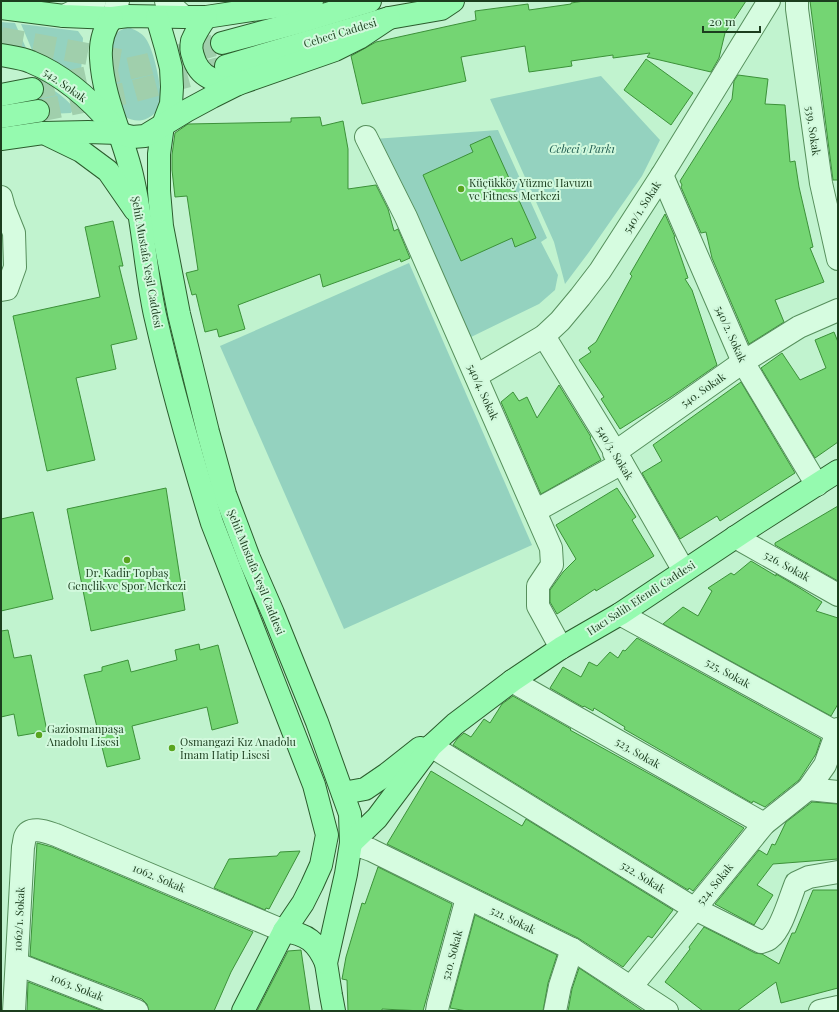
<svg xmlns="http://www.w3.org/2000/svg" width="839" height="1012" viewBox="0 0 839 1012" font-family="'Playfair Display',serif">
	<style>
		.green { fill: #94d2bf }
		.building { fill: #74d573; stroke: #3c9139 }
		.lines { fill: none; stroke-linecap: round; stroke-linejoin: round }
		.major-tunnel { stroke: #a0cfac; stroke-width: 22; stroke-dasharray: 22 11; stroke-linecap: butt }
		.minor-casing { stroke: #568f5c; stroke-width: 24 }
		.major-casing { stroke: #2b5c2d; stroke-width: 24 }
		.minor { stroke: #d6fce0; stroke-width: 22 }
		.major { stroke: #95faaf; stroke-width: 22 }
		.poi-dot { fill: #59a51f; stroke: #d2f9dd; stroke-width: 1.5 }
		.labels { text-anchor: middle; stroke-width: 4; stroke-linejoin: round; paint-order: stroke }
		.street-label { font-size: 11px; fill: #1c3d1e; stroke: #d2f9dd }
		.park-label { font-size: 11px; font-style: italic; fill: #205c51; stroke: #d2f9dd }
		.poi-label { font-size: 11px; fill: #1c3d1e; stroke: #d2f9dd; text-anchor: start }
	</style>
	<rect width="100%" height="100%" fill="#c1f3cf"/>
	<g class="green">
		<path d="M1,22l14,1 11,25 -25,-7z"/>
		<path d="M21,24l57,7 5,7 -2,36 -3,1 -31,-19 -15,-6z"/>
		<path d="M128,27c7,3 13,5 18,12 8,11 17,52 14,65 -2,7 -6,11 -12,14 -8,4 -15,3 -23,-1l-17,-47 4,-31 7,-8z"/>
		<path d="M601,76l59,64 -18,36 -53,76 -24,32 -11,-42 -64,-143z"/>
		<path d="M32,77c15,8 31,18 42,31l-3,5 -22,1 -9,2z"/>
		<path d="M498,130l49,108 -6,4 17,33 -3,15 -16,14 -72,35 -93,-200z"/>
		<path d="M409,263l123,282 -188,84 -124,-283z"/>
	</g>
	<g class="building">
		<path d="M584,1h162l-21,32 -6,25 -8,14 -64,-15 3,-4 -37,5v-3l-42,6 1,5 -43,6 -4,-26 -64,11 5,24 -104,23 -11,-48 25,-14 100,-22 -1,-9 53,-7 1,6 42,-6v-1z"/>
		<path d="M810,1h28v179h-5z"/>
		<path d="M646,59l47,34 -22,32 -47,-35z"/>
		<path d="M738,75l30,4 -3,25 20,1 5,57 5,-1 4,26 14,60 -3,1 14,34 -49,18 9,22 -35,22 -37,-86 -6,-26 -5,1 -20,-46 1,-2 -2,-4 52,-82 2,-18z"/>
		<path d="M320,117l2,9 21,-5 5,28v40l28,-4 12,24 6,22 4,-2 12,29 -9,4 -1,-3 -77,28 -3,-13 -82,31 7,24 -26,8 -2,-8 -12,3 -9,-38 -4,1 -6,-22 12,-3 -11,-74 -12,1 -3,-27v-15l3,-22 13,-9 103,-2v-4z"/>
		<path d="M490,136l46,102 -21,9 -3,-9 -51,23 -38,-86 50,-23 -3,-7z"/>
		<path d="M665,214l10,23h-1l14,41 -3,1 7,11 25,75 -46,32 -51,32 -19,-30 3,-2 -25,-37 12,-8 -3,-4 8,-6 36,-66 -2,-2z"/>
		<path d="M113,221l10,45h-4l18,73 -26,6 5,24 -40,9 19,82 -48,11 -34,-155 87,-19 -15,-70z"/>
		<path d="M834,332l4,10v100l-23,16 -54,-90 21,-15 18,27 26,-12 -11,-28z"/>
		<path d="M741,382l54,91 -75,48 -3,-5 -37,23 -38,-66 20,-12 -9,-16z"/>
		<path d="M559,385l32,52 -1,1 11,22 -60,34 -40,-92 12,-10 6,9 8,-4 10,21z"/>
		<path d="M166,488l19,122 -94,21 -24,-122z"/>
		<path d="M617,488l19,29 -4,3 22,36 -58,35 -1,-2 -38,25 -7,-12v-12l13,-18 13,-13 -20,-34z"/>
		<path d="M838,506v75l-63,-36v-2z"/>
		<path d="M33,512l20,87 -52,12v-92z"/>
		<path d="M751,561l25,15v-2l22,13 24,15 -6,9 22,7v86l-7,12 -168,-92 20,-17 15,9 14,-25 -4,-3 23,-15 3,2z"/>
		<path d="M8,630l6,28 17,-3 16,76 -29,5 -4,-22 -13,3v-86z"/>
		<path d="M637,638l184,101 -5,15 -17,26 -34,27 -12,-6 -1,2 -128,-74 1,-2 -31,-19 -1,3 -9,-5 -1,1 -33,-19 13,-21 18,10 8,-15 8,4 13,-14 8,6 5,-8 2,1z"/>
		<path d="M199,644l1,6 18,-5 20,78 -26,7 -5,-23 -75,19 8,33 -33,8 -23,-92 18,-4v-4l26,-7 3,12 46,-12 -2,-10z"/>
		<path d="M513,696l58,33 -1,1 105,58 69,40 -51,63 -4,-3 -1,2 -235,-145 4,-6 7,-6 7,4 13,-18 6,4 12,-19z"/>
		<path d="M431,771l91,55 4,-7 147,91 -21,28 -4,-2 -25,31 -45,-29 -191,-94z"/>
		<path d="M812,802l26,2v55l-65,5 -16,21 16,10 -19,30 -39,-21 44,-54 8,5 5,-11 3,1 11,-23z"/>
		<path d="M37,843l15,4 201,85 -22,40 -17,39h-65l-2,-7 -5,-5 -112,-43z"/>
		<path d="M300,851l-31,58 -3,-1 -1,2 -51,-22 15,-29 48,-3 3,-4z"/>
		<path d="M378,867l74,37 -29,107 -41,-2v2h-34l-1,-31 -5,-1 4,-22 16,-54 3,1z"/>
		<path d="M813,890h25v98l-57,15 -5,-21 -39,29h-34l-38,-29 25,-33 -1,-2 15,-20 51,26 7,1 17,10 13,-31h3z"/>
		<path d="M475,915l82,40 -9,28 -5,28h-76l-17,-3z"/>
		<path d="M301,950l9,61h-53l31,-60z"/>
		<path d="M579,968l27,18 37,25h-75l4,-22z"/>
		<path d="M28,982l75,29h-76z"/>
	</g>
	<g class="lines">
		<g class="major-tunnel">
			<path d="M1,38l119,22"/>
			<path d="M32,89l113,-24 77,-22"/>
			<path d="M38,111l89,-18 92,-25"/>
		</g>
		<g class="minor-casing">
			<g id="minor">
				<path d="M166,1l18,16"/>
				<path d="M797,1v8l24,174 17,76"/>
				<path d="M64,16l31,-15"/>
				<path d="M112,18l6,-17"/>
				<path d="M366,137l40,80 145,331 1,17 -14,21v20l23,42"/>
				<path d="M662,175l81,187 74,123"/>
				<path d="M1,197l3,11 10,25 1,34 -8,22 -6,1"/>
				<path d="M544,336l78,127 62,108"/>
				<path d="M476,376l68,-40 16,-15 20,-24 20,-26 62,-96 107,-174"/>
				<path d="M614,453l129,-91 56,-35 39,-17"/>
				<path d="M535,511l87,-48"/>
				<path d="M735,537l103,58"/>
				<path d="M620,614l217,119"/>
				<path d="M512,681l252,143"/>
				<path d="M431,746l264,163 66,33c4,-1 7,-2 9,-4 12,-9 20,-41 26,-55l13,-6 29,-5"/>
				<path d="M808,789l30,3"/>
				<path d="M351,843l20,7 201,99 95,62"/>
				<path d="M17,964l120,47"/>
				<path d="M631,987l133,-163 44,-35 17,-24 13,-36"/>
				<path d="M14,1011l9,-164c1,-3 1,-7 2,-10 5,-12 22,-5 31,-2l228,96"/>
				<path d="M437,1011l1,-6 29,-107"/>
				<path d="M555,1011l5,-25 12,-37"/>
				<path d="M820,1011l18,-4"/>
			</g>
		</g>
		<g class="major-casing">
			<g id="major">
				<path d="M1,8l63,8 48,2 16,-2 56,1h22l106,-16"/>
				<path d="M157,17l9,31 5,20 1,19 -1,17 -8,21 -4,29v37l3,35 17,88 29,118 17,62 24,64 24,55 44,109 33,92 1,29 -5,31 -20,89 5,32 3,16"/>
				<path d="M206,17c-5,7 -10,15 -14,24 -1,5 -1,10 1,15 6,23 24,26 45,28"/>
				<path d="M112,18c-9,12 -12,25 -11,40 2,41 22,78 31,117 11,46 13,94 23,140 16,70 36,140 57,208l102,262 13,50 -6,30 -9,20 -9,18 -19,28 -41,80"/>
				<path d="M222,43l78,-21 70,-21"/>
				<path d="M1,55c10,2 21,3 30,7 32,13 61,39 83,65"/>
				<path d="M226,66l163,-48 52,-9 12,-8"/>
				<path d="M1,95l31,-6"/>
				<path d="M1,117l37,-6"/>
				<path d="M48,135l33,16 27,20 27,39"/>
				<path d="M1,139l42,-6 45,-1 30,1 14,4 13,-1 41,-25 26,-14 26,-13 97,-34 24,-12 30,-20"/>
				<path d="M343,793l22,-4 22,-15 33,-26"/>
				<path d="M351,843l26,-25 54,-72 24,-22 57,-43 49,-33 59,-34 132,-88 86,-55"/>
				<path d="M284,931c23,3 33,11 42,32"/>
			</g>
		</g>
		<use href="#minor" class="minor"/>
		<use href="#major" class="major"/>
	</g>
	<g class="poi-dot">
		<circle cx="461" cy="189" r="4"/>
		<circle cx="127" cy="560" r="4"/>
		<circle cx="39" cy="735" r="4"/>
		<circle cx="172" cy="748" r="4"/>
	</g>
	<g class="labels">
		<g class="street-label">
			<text transform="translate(340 33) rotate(-17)" y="4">Cebeci Caddesi</text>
			<text transform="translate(65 85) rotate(35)" y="4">542. Sokak</text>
			<text transform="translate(813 131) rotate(82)" y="4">539. Sokak</text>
			<text transform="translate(642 207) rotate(-57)" y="4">540/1. Sokak</text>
			<text transform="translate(147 262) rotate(80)" y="4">Şehit Mustafa Yeşil Caddesi</text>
			<text transform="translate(731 334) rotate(66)" y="4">540/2. Sokak</text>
			<text transform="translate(703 390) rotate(-35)" y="4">540. Sokak</text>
			<text transform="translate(483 392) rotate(66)" y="4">540/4. Sokak</text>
			<text transform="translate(615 453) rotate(59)" y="4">540/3. Sokak</text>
			<text transform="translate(787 566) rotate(29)" y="4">526. Sokak</text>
			<text transform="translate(256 572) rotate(68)" y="4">Şehit Mustafa Yeşil Caddesi</text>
			<text transform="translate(641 598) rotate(-33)" y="4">Hacı Salih Efendi Caddesi</text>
			<text transform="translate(728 673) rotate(29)" y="4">525. Sokak</text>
			<text transform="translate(638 753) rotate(30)" y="4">523. Sokak</text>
			<text transform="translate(643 877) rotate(32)" y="4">522. Sokak</text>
			<text transform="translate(159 878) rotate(23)" y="4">1062. Sokak</text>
			<text transform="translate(715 884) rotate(-51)" y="4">524. Sokak</text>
			<text transform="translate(19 919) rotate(-87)" y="4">1062/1. Sokak</text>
			<text transform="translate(513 920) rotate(26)" y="4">521. Sokak</text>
			<text transform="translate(452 955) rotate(-75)" y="4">520. Sokak</text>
			<text transform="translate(77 987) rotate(22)" y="4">1063. Sokak</text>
		</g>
		<g class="park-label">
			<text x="582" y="153">Cebeci 1 Parkı</text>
		</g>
		<g class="poi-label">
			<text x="469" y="187">Küçükköy Yüzme Havuzu<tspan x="469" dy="13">ve Fitness Merkezi</tspan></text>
			<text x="127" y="577" text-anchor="middle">Dr. Kadir Topbaş<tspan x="127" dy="13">Gençlik ve Spor Merkezi</tspan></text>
			<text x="47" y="733">Gaziosmanpaşa<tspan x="47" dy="13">Anadolu Lisesi</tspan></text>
			<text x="180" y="746">Osmangazi Kız Anadolu<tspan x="180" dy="13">İmam Hatip Lisesi</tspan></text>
		</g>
	</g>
	<rect width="839" height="1012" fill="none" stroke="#1c3d1e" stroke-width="4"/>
	<path d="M703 26v6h57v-6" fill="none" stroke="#1c3d1e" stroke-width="2"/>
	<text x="709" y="26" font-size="12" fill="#1c3d1e" stroke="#d2f9dd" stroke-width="3" paint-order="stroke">20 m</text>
</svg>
